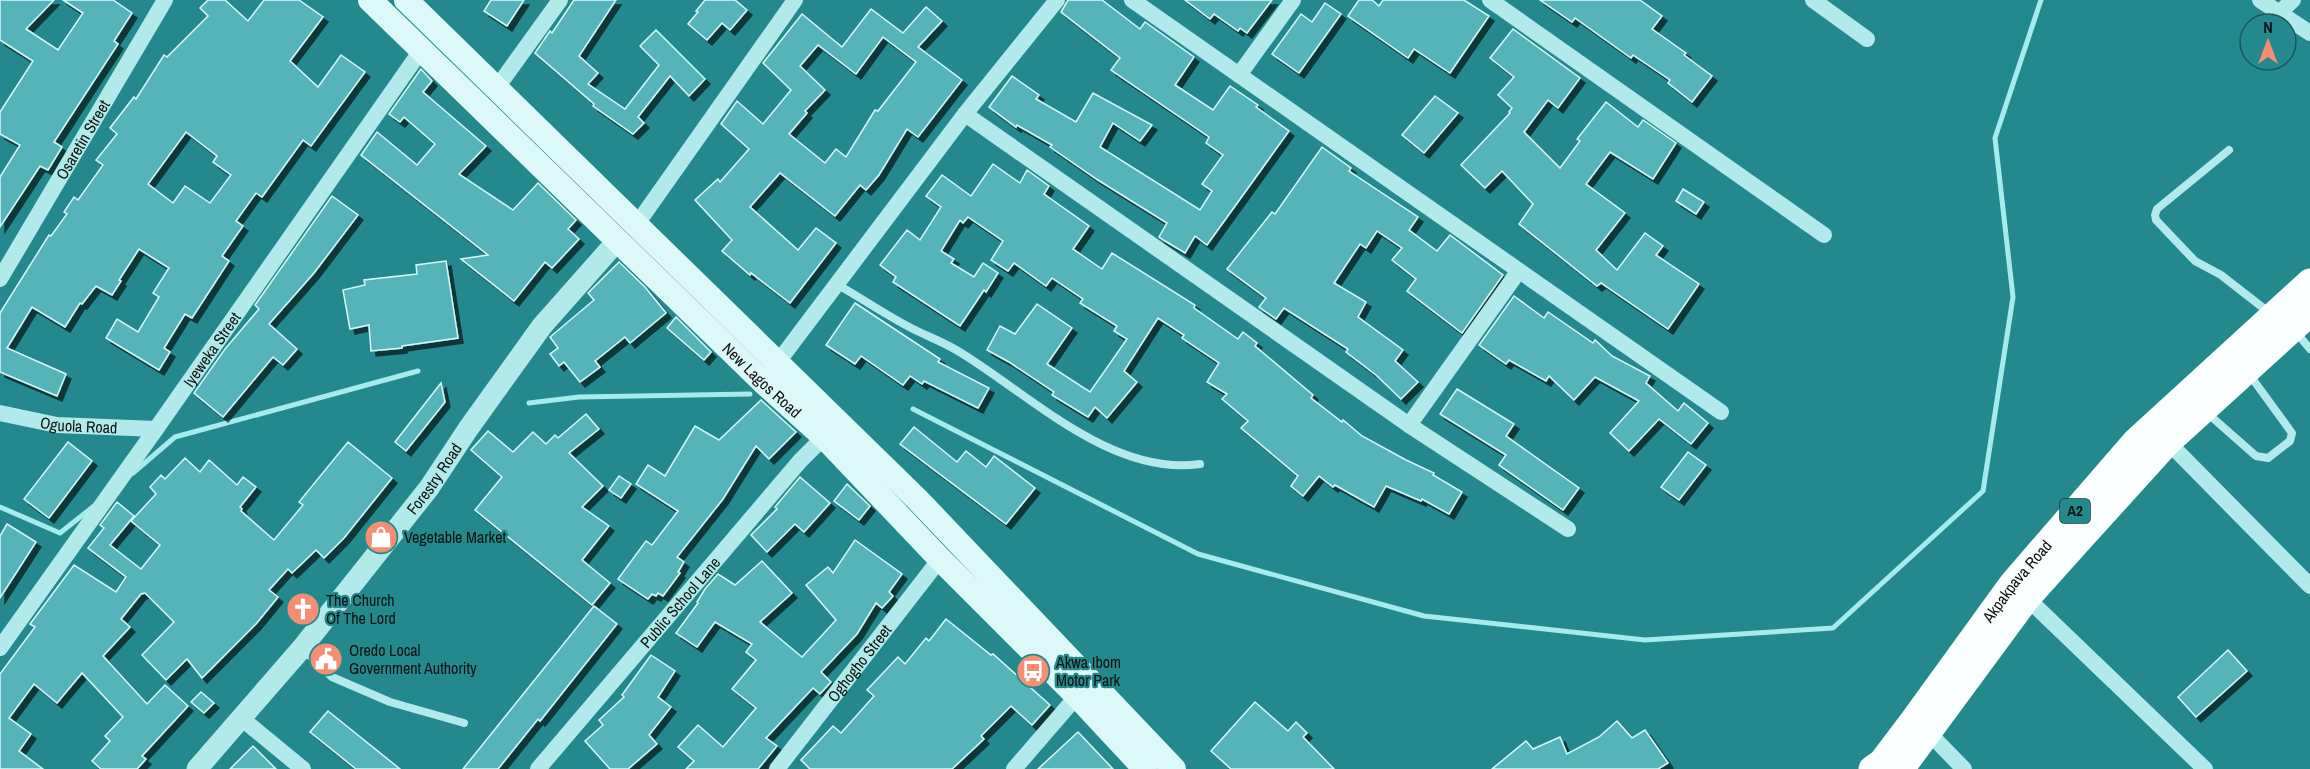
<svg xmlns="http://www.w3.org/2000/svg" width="2310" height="769" viewBox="0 0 2310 769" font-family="'Archivo Narrow',sans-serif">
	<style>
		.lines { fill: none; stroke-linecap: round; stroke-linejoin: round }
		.stream { stroke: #a6ebec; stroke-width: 5 }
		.building { fill: #54b4b8; stroke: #d7f8f8; stroke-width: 1.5; fill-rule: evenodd; filter: url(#shadow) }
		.service { stroke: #b2eaeb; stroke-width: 8 }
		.minor { stroke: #b2eaeb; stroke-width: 16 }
		.tertiary { stroke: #b2eaeb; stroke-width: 21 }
		.secondary { stroke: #ddf8f9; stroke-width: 24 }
		.trunk { stroke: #fbfefe; stroke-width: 27 }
		.labels { text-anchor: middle; stroke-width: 4.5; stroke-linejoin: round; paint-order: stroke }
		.shield { fill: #23898d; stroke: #163536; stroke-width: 1.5 }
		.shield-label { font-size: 15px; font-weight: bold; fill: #111 }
		.street-label { font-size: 16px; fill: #111; stroke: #23898d }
		.poi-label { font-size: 16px; fill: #111; stroke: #23898d; text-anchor: start }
	</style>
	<defs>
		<filter id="shadow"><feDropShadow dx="5" dy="5" stdDeviation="0" flood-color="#0009"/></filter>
	</defs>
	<rect width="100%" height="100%" fill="#23898d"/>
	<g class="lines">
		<g class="stream">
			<path d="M529,403l50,-6 171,-3"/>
			<path d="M913,409l285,145 226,62 221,24 188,-12 150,-137 30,-194 -18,-159 46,-138"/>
			<path d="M133,473l42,-36 243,-66"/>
			<path d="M0,507l60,26 34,-27"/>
		</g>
	</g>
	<g class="building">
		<path d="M0,0h54l-28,29 32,21 25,-37 -20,-13h50l19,13 -18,28 4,3 -64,98 8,5 -14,23 -8,-4 -40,61v-50l20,-32 -20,-11v-22l33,-51 -33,-21z"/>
		<path d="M208,0h17l23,21 16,-21h35l24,17 -33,44 28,26 23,-32 24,17 -54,74 -8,-6 -41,57 -6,-4 -20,28 7,5 -21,30 7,5 -37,57 -7,-4 -21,34 6,4 -11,18 -53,-32 11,-19 21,13 21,-35 -6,-4 16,-25 -30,-19 -20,31 2,1 -9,14 -16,-9 -14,18 -2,-1 -15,24 -33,-20 -25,41 59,26 -9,22 -57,-24v-59l49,-78 2,1 16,-22 -3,-2 10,-15 4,3 25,-35 -7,-5 21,-26 -7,-6 24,-31 2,2 28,-44 3,2 41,-41 -8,-8zM186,132l31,24 -4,6 18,13 -21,28 -25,-17 -12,17 -25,-19z"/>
		<path d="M491,0h33l-17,26 -23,-15z"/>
		<path d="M574,0h42l-37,56 19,17 -10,11 37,25 34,-44 -19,-19 16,-16 49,49 -16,17 -19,-20 -32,41 6,6 -11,11 -40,-28 1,-2 -59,-51 15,-22 2,2z"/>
		<path d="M705,0h30l12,10 -17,20 -8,-7 -15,17 -19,-16 10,-12 -2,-1z"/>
		<path d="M1068,0h34l38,29 5,-7 49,35 -19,28 38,25 17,-24 28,19 -2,2 33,24 -82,114 -12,-9 -10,17 -20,-12 -6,-4 8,-14 -69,-43 -48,-33 2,-2 -35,-20 -1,2 -27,-20 23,-31 27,19 -3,4 40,23 17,-29 59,32 -12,16 -27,-18 -13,24 100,63 12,-19 -10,-7 21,-29 -17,-12 3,-6 -98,-67 9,-12 -59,-46z"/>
		<path d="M1185,0h87l-25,33 -7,-5 -2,3 -24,-17 -4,5z"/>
		<path d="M1359,0h13l7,6 4,-6h81l25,16 -39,57 -36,-24 -6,9 -60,-42z"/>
		<path d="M1540,0h100l22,16 -10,13 34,24 -2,2 28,21 -20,26 -24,-19 2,-3 -37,-25 -2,3 -56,-40 -3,4z"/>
		<path d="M1325,3l16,11 -42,59 -27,-19 29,-40 11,8z"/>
		<path d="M926,7l16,14 -24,26 44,33 -44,57 -11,-8 -28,46 -13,15 -6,-5 -25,31 -55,-43 -30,34 48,43 18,-22 20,15 -46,60 -39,-30 -1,2 -28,-24 10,-11 -37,-40 23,-21 2,3 29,-33 -28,-25 16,-23 26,23 28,-34 -28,-27 39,-49 40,33 29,-38 32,24zM883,37l33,25 -38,49 -3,-1 -29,47 -10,-8 -11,14 -36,-29 18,-21 -2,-2 20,-21 -25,-24 18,-21 38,29z"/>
		<path d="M1513,29l67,49 -22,30 -10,-8 -24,32 36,36 20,-27 -3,-2 29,-37 32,25 5,-7 33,23 -23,36 -43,-27 -24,32 39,29 -29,37 21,20 28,-37 18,13 -7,9 43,29 -31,45 -67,-46 -4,3 -78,-62 14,-20 -31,-33 -17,17 -24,-23 49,-52 -1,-1 3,-4 -14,-13 16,-18 -24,-19z"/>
		<path d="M421,69l11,12 -9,11 63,54 -27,28 54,36 25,-27 38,37 -8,9 11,10 -27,29 -7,-6 -31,39 -53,-42 27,-4 -127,-100 16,-23 40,33 18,-21 -31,-27 -4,5 -11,-8z"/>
		<path d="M1435,96l23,17 -34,40 -22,-18z"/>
		<path d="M1322,147l29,21 -2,3 69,46 -9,13 28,21 13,-16 53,40 -41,58 -55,-42 9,-12 -24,-19 10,-12 -25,-17 -11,17 -6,-4 -26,39 32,19 -8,15 45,33 -8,11 23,21 -17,17 -25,-24 -30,-23 2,-3 -64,-41 -8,11 -17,-12 7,-9 -39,-29 45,-57 3,2z"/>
		<path d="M993,164l27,19 7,-13 22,16 -5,8 45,32 -16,23 29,20 10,-16 83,52 -1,3 44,31 5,-7 14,11 -2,3 58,49 -2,3 31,24 1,-2 19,16 44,24 28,13 -1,2 29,17 -13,22 -27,-15 -1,2 -35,-15 -12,21 -39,-22 -2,2 -14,-11 -16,20 -12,-10 7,-10 -57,-48 7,-7 -26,-22 5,-5 -20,-12 12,-19 -37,-25 2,-3 -26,-17 -34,53 13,11 -30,36 -12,-11 -7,10 -36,-22 2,-3 -45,-30 -22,-12 13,-24 15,8 22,-30 35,24 -25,36 43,28 37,-53 -13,-8 3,-5 -37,-23 3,-4 -31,-21 -6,8 -32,-23 -6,8 -17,-11 12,-19 -35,-24 -5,6 -3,-3 -19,31 13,8 -3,4 23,14 9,-14 15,10 -12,19 -2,-2 -24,36 -67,-44 3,-5 -16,-12 27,-35 13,10 21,-33 -15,-11 16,-21 29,21z"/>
		<path d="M1683,189l21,13 -8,12 -20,-13z"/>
		<path d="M332,196l26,19 -44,58 -45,51 28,25 -14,16 -10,-8 -50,60 -29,-24 31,-44 34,-40 -4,-4z"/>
		<path d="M446,261l12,77 -56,8v2l-31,3 -2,-26 -19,4 -7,-39 22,-5 -1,-5 53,-6 -1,-9z"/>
		<path d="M619,262l26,25 21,26 -36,30 -5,-6 -30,24 5,6 -20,15 -16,-20 -5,4 -9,-12 8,-6 -8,-11 44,-37 -6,-7z"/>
		<path d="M1514,296l30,22 4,-6 45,31 2,-3 17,16 38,20 -4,7 32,28 6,-8 24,20 -17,21 -32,-25 -30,32 -19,-18 29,-32 -44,-24 -21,23 -25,-24 -3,5 -37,-21 -3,4 -27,-19z"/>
		<path d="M855,303l85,56 -2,3 51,26 -11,20 -54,-27 -2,3 -12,-8 -7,9 -42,-29 -6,8 -29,-19z"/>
		<path d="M676,317l35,35 -7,8 -37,-32z"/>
		<path d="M441,383l4,19 -39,49 -11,-9z"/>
		<path d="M1457,389l57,35 -8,12 73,52 -16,22 -64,-45 7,-10 -66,-41z"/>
		<path d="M761,400l35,32 -27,27 -13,-13 -33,53 -46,58 7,5 -6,10 2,1 -17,23 -5,-3 -2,3 -4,-2 -4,5 -30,-20 28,-38 6,4 26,-34 -42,-27 12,-19 17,11 30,-50 24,14z"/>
		<path d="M586,414l13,15 -30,24 34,33 -21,21 27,19 -27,34 28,23 -18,22 -117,-95 27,-33 -31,-27 17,-19 25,21 20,-20 13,12 9,-9 3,3z"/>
		<path d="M914,427l43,35 9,-11 20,16 8,-11 41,32 -29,36 -106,-80z"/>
		<path d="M68,442l24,19 -43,57 -25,-19z"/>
		<path d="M348,442l44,36 -48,60 -20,20 -8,-8 -24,23 -4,-4 -19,21 9,7 -22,27 -54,54 -15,-19 -21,21 -24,-25 32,-33 -29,-29 -4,1 -20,25 9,8 -27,29 44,48 18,-19 23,21 -46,50 4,3 -9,10h-36l-9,-8 18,-20 -5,-5 18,-19 -41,-44 -25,30 -23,-19 -25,34 22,16 -12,17 24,18h-43v-95l35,-47 -5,-3 3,-4 41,-55 42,27 10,-15 -38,-29 16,-20 -4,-3 17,-23 17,14 -24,29 31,24 19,-24 -29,-24 25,-27 -6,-7 11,-12 4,4 20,-21 15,14 9,-12 28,25 6,-8 13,10 -16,20 2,2 -1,2 33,29 29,-35 -4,-3z"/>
		<path d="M1688,452l18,13 -27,35 -18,-13z"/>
		<path d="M619,476l12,8 -10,14 -12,-8z"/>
		<path d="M800,477l30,26 -26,29 -9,-8 -28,28 -16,-17 26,-26 -2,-2z"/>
		<path d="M847,484l23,22 -11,14 -25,-19z"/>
		<path d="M7,524l29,18 -36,56v-62z"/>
		<path d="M855,540l47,34 -13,18 4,4 -11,12 -6,-5 -19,31 -36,38 10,10 -11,12 -7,-6 -47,50 11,8 -19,23h-72l8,-8 -16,-14 20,-22 25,22 33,-39 -24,-19 24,-29 -10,-8 6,-8 -37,-22 -18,25 -21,-14 22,-30 -1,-1 8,-13 13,-15 17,11 27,-24 30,32 -32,29 42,35 34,-37 -30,-35 22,-18 5,6z"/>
		<path d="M594,606l23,18 -77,97 -2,-2 -40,50h-35z"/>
		<path d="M946,619l45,36 2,-1 57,51 -18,20 -21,-19 -30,30 3,3 -32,30h-142l-9,-9 32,-34 8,7 33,-37 -7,-6 31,-33 7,7 21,-26 3,3z"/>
		<path d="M2228,650l19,21 -51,46 -18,-20z"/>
		<path d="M651,655l24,16 -17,26 13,10 -22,28 8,9 -29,25h-18l-25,-28 18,-16 -4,-5 25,-23 -2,-2z"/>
		<path d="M201,692l13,11 -10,10 -13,-11z"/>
		<path d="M1255,702l33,29 8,-9 11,11 -4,4 31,32h-103l-20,-18z"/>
		<path d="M328,711l72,58h-44l-46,-37z"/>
		<path d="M1617,721l15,17 13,-8 23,33 -10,6h-166l34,-28 7,8 27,-12 7,17 32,-17z"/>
		<path d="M1078,732l35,37h-75z"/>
		<path d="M253,746l23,23h-46z"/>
	</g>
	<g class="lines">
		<g class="service">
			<path d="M2229,150l-72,59 -2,6 1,5 39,41 26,14 50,39"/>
			<path d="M838,285c25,14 49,31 75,44 14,7 30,13 45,22 70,42 153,126 242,113"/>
			<path d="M2295,331l15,18"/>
			<path d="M2206,412l50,44 12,2 22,-17 2,-8 -43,-59"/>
			<path d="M302,648l30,29 58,25 74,21"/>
		</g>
		<g class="minor">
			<path d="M1132,0l589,412"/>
			<path d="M1490,0l334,235"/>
			<path d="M1813,0l54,39"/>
			<path d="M2260,0l50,33"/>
			<path d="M2279,13l14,-13"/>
			<path d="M1239,75l54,-75"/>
			<path d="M496,89l64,-89"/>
			<path d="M965,114l444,311 159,104"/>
			<path d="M637,224l158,-224"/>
			<path id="s1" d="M0,279l165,-279"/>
			<path d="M772,370l193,-256 92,-114"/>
			<path id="s2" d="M0,413l57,12 99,4"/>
			<path d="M1409,425l109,-153"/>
			<path d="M2168,442l142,144"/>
			<path d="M2027,598l178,171"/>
			<path id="s3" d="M0,648l156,-219 266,-380"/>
			<path d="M241,718l62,51"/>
			<path d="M1929,733l35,36"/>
			<path id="s4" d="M538,769l262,-308 24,-24"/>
			<path id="s5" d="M777,769l163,-210"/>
			<path d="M1014,769l63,-73"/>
		</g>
		<path class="tertiary" id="s6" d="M197,769l105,-121 127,-160 39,-59 74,-103 76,-86"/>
		<g class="secondary">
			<path id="s7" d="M370,0l393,382 61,55 116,122 137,137 68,73"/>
			<path d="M406,0l512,500 256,269"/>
		</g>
		<g class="trunk">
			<path id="s8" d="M1872,769l10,-7 31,-41 100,-138 122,-141 175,-160"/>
			<path d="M1901,769l126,-171 53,-59 88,-97 142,-129"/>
		</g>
	</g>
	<defs>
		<g id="shop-disc" transform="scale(1.725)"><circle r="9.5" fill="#f68d75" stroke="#23898d"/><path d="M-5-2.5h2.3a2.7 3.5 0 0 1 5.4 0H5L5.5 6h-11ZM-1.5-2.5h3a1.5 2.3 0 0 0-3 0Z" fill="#fff"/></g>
		<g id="church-disc" transform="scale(1.725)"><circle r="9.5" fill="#f68d75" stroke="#23898d"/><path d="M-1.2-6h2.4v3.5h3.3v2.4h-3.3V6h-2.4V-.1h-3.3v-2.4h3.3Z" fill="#fff"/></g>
		<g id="civic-disc" transform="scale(1.725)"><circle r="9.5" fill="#f68d75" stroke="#23898d"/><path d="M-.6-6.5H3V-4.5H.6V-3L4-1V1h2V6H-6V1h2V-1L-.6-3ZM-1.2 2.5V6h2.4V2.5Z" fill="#fff"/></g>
		<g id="bus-disc" transform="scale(1.725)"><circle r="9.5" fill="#f68d75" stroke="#23898d"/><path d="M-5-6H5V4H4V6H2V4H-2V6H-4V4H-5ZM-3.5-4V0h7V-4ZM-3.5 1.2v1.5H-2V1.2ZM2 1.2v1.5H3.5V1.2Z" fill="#fff"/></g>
	</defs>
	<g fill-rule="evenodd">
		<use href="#shop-disc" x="381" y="537"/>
		<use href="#church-disc" x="303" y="609"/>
		<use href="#civic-disc" x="326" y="659"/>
		<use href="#bus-disc" x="1033" y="671"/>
	</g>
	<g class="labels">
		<rect class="shield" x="2060" y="499" width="30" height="24" rx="4.5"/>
		<g class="shield-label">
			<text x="2075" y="516">A2</text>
		</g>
		<g class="street-label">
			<text dy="6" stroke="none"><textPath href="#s1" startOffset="162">Osaretin Street</textPath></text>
			<text dy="6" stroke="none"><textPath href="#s3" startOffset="366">Iyeweka Street</textPath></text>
			<text dy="6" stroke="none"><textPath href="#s7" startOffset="546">New Lagos Road</textPath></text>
			<text dy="6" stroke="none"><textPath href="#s2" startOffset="80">Oguola Road</textPath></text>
			<text dy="6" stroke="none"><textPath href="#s6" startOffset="375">Forestry Road</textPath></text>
			<text dy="6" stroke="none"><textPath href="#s8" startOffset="238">Akpakpava Road</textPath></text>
			<text dy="6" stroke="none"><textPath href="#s4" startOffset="219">Public School Lane</textPath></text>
			<text dy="6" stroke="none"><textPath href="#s5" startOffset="134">Oghogho Street</textPath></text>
		</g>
		<g class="poi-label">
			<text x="404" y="543">Vegetable Market</text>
			<text x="326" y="606">The Church<tspan x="326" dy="18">Of The Lord</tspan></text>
			<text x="349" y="656">Oredo Local<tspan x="349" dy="18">Government Authority</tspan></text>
			<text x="1056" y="668">Akwa Ibom<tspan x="1056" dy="18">Motor Park</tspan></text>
		</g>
	</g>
	<g transform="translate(2268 42)"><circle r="28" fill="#23898d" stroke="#1c595b" stroke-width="1.5"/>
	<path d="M0-4.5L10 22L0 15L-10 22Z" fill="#f68d75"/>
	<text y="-9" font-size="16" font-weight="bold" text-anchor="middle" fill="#111111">N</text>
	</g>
</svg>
